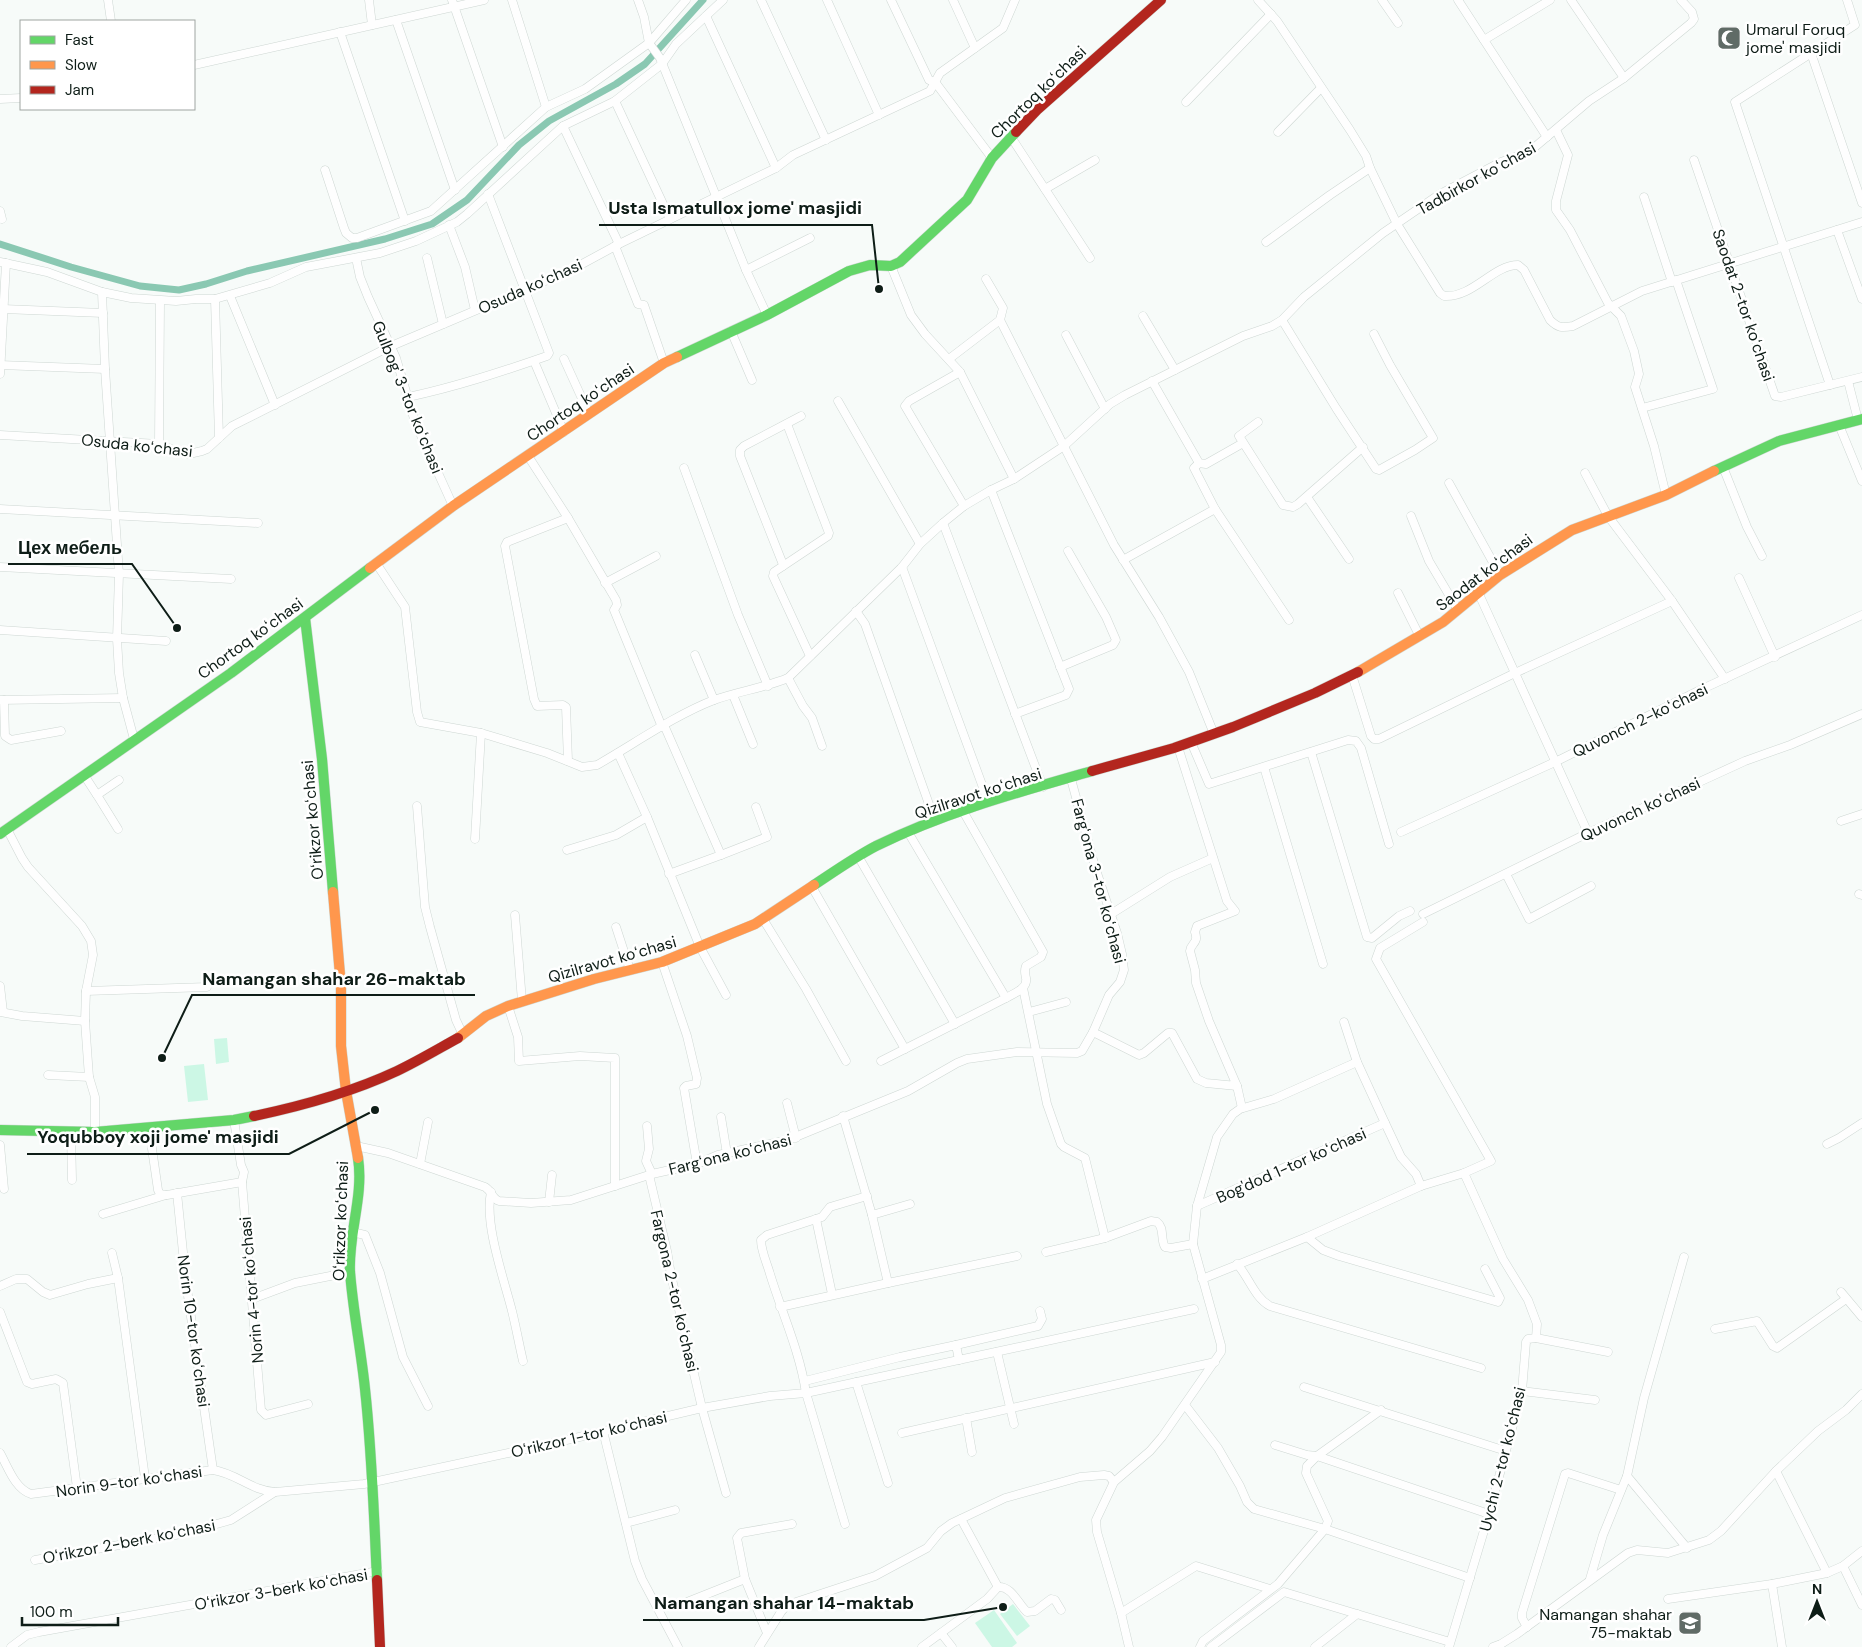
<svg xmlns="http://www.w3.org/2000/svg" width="1862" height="1647" viewBox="0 0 1862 1647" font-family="'DM Sans',sans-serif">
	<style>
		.grass { fill: #ccf7e5 }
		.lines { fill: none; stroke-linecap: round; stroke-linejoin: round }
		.canal { stroke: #8ac8b2; stroke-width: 7 }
		.street-casing { stroke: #ced7d3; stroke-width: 9 }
		.fast-casing { stroke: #ced7d3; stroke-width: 11 }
		.slow-casing { stroke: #ced7d3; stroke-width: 11 }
		.jam-casing { stroke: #ced7d3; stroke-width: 11 }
		.street { stroke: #fefefe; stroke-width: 8 }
		.fast { stroke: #63d668; stroke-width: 10 }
		.slow { stroke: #ff974d; stroke-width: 10 }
		.jam { stroke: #b3261e; stroke-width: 10 }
		.labels { text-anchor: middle; stroke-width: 5; stroke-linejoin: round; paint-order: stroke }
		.poi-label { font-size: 16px; fill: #0e1d17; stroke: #fff; text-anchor: start }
		.street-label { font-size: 16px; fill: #0e1d17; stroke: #fff }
		.leader { fill: none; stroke: #0e1d17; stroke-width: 2 }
		.callout-dot { fill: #0e1d17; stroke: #fff; stroke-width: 2 }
		.callout-label { font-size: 18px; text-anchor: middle; font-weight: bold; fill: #0e1d17; stroke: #fff; stroke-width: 5; stroke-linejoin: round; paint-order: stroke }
	</style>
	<rect width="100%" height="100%" fill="#f7fbf9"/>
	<g class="grass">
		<path d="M227,1038l2,24 -13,2 -2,-25z"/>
		<path d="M204,1064l4,36 -20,2 -4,-36z"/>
		<path d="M1013,1604l17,22 -13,10 -17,-22z"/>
		<path d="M994,1610l23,33 -5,4h-20l-17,-24z"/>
	</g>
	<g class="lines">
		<path class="canal" d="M0,244l71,23 69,19 39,4 27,-6 41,-13 138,-32 47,-15 35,-24 52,-55 30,-24 67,-37 29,-20 58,-64"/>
		<g class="street-casing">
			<g id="street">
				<path d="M108,0l3,21"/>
				<path d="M369,0l3,25"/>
				<path d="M452,0l51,147"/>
				<path d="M512,0l34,107"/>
				<path d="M638,0l6,17 5,26 11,15 86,212 21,45"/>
				<path d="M761,0l65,140"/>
				<path d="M827,0l52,115"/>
				<path d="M891,0l38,80 6,2 57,76"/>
				<path d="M953,0l22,48"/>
				<path d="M1258,0l19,21 73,109 16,26 4,12 27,56 43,69 4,3c29,2 49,-31 74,-31l6,5 26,50c8,8 12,8 23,6l69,-35 220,-69"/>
				<path d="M1382,0l16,23"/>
				<path d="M1458,0l89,137"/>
				<path d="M1571,0l53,78"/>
				<path d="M706,16l70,152"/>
				<path d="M396,20l59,170"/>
				<path d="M340,32l65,189"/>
				<path d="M1484,40l66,-40"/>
				<path d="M1811,53l51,150"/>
				<path d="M194,65l290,-65"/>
				<path d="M0,99l21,-1"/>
				<path d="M615,101l55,118"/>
				<path d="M1186,102l85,-88"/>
				<path d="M563,126l56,118"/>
				<path d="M1556,130l12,25 -12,46v9l14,20 38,73 13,13 13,35 5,23 -4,13 19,59 12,49"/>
				<path d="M1278,132l43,-44"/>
				<path d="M1011,137l79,121"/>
				<path d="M1694,160l81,236 6,1 81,-20"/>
				<path d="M325,170l19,58 2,5 6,5h5l74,-27 115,-104 39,-18 64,-46 37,-43"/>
				<path d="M1045,189l50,-29"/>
				<path d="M1644,197l28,85"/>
				<path d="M0,211l2,8"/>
				<path d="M449,225l16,42 10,43"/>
				<path d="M1837,230l25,69"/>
				<path d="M1266,242l64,-47 40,-27"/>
				<path d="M615,246l23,58 6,1 20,58"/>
				<path d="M356,258l4,19 8,20 28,61 19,64 38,84"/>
				<path d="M427,258l16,66"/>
				<path d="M0,262l47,10 55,20 29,6 45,3 20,-2h19l55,-16 36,-16 74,-14 36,-12 41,-19 10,-8 96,-88 52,-25 47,-37 14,-20 47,-44"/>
				<path d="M891,266l20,49 14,19 35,38 54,107"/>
				<path d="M746,270l64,-32"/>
				<path d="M986,279l17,29 -3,12 114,225 45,72 30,55 25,62"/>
				<path d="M102,292l3,77 14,205 -2,65 2,34 4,25 11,41"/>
				<path d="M230,296l45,109"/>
				<path d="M215,299l4,139"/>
				<path d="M3,309l100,4"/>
				<path d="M1143,316l32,54"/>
				<path d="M1282,320l54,88 40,61 3,1 36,-20 18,-12 -43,-73 -16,-31"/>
				<path d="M731,331l21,49"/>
				<path d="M1066,335l39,74"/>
				<path d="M564,359l25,55"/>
				<path d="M949,359l51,-39"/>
				<path d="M534,361l30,71"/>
				<path d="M0,365l105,4"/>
				<path d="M960,372l-51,29 -4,5 59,100"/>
				<path d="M0,374l6,-111"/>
				<path d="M1152,381l47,82 7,1 37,-21"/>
				<path d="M1848,381l10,39"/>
				<path d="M1830,385l-95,-283 120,-77 -8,-25"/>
				<path d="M408,397c48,-10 93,-25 139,-41l2,-3 -61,-159"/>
				<path d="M838,401l82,143"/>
				<path d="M1642,408l71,-19 -37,-109"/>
				<path d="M801,416l-57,30 -4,4v6l42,106 1,4 -9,6 -1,4 37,80"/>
				<path d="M1258,422l-19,14 44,69 10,2 5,-3 65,-57"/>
				<path d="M1839,425l23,56"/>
				<path d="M0,435l159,9 19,8 11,2 13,-3 5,-2 25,-23 157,-79 182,-77 48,-26 157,-76 17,-13 137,-64 10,-18 63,-45 12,-28"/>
				<path d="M159,444l1,-143"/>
				<path d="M528,456l40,62 48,82 1,5 -3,5 48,117"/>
				<path d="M1199,463l-5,5 21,41 74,111"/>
				<path d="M1723,467l24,60 15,29"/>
				<path d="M684,468l54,147 30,71"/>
				<path d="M1585,473l23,43 64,85 53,78"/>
				<path d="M1449,483l51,92"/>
				<path d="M991,490l78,199 -3,6 -51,19"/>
				<path d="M1307,497l42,62"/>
				<path d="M0,509l258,14"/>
				<path d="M1411,516l18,45 29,49"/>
				<path d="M568,518l-61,24 -2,4 29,153 3,7 26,-1 3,2 2,54"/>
				<path d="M943,523l100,264"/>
				<path d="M1123,560l92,-51"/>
				<path d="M376,563l29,44 12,105 3,10 61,11 66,20 35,14 15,-2c37,-21 78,-50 117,-65 25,-9 50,-12 74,-22l114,-111 18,-23 23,-21 21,-17 27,-16 23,-11 50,-33 46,-42 15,-9 118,-59 29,-10 10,-6 22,-23 79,-64 57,-39 61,-32 28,-10 60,-51 35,-23 67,-55 3,-4 -2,-7 -11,-12"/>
				<path d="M783,566l45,-30 1,-3 -42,-109"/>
				<path d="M0,567l231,12"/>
				<path d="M902,567l86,234"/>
				<path d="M1739,578l36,79"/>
				<path d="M605,583l51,-27"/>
				<path d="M1478,592l110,241"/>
				<path d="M1398,593l21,42"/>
				<path d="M856,611l9,13 70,197"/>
				<path d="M0,630l166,11"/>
				<path d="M695,655l19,45"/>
				<path d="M1060,667l53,-22 3,-5 -10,-23 -38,-66"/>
				<path d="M1352,675l19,61 3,3h5l136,-66 157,-72"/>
				<path d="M788,678l15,28 9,12 10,28"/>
				<path d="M733,695l20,49"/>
				<path d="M0,700l123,-2"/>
				<path d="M4,700l1,36 6,4 50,-9"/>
				<path d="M664,725l57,130 46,-18 -11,-30"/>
				<path d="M1191,742l18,42 139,-44 8,1 5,7 28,96"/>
				<path d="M1311,752l56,185 5,1 27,-22 11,-5"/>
				<path d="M618,753l29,64 53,130 26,48"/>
				<path d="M1264,767l59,197"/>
				<path d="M84,775l13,20"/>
				<path d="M1071,779l24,88 22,66 5,21 2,16 -4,12 -11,13 -16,37 46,23 5,-2 24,-20h4l25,46 9,4 31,3 -28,-65 -13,-38 -1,-13 -5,-19c1,-9 9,-7 5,-19l2,-6 38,-15 -8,-10 -49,-154"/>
				<path d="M417,806l8,101 5,20 26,93 7,15"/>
				<path d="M963,811l80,141 -2,5 -15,9c-2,5 -1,7 0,12 2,11 -12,15 -20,20"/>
				<path d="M1841,821l21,-7"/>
				<path d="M7,829l15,29 6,9 54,59 9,15 2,14 -7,36 -1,30 4,56 6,20v35"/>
				<path d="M118,829l-21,-34 22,-15"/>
				<path d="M1401,832l154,-70 143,-71 164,-76"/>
				<path d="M475,839l6,-106"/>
				<path d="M567,850l49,-15 31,-18"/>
				<path d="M858,856l97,168"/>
				<path d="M669,874l52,-19"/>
				<path d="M1506,874l23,45 62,-33"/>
				<path d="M812,887l93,162"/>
				<path d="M1859,894l3,1"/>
				<path d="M1111,914l59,-37 43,-19"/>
				<path d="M1423,914l165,-81 157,-72 45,-16 72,-31"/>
				<path d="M515,915l7,86"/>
				<path d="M763,919l43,70 40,72"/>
				<path d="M616,927l14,43"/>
				<path d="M662,962l25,74 10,42 -1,6 -10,2 -2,2 13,76"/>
				<path d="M0,986l3,26"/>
				<path d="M1023,988l24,116 14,40 3,3 21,11 20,80"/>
				<path d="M86,991l121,-4"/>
				<path d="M508,1006l10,31 1,24 61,-5 35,2v128"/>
				<path d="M0,1012l22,4 63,5"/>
				<path d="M1029,1012l37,-10"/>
				<path d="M1344,1022l13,40 28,61 16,34 15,17 5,12"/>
				<path d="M881,1061l125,-63 -98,-166"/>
				<path d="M48,1075l41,2"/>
				<path d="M1237,1086l5,22"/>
				<path d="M787,1103l9,35"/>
				<path d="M843,1116l29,99 38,-11"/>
				<path d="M721,1117l6,37"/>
				<path d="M234,1120l7,45 3,7 -2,10 19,228 5,5 42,-11"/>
				<path d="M647,1126l2,23 -3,12 6,13"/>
				<path d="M149,1128l9,62 2,4 7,1 75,-13"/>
				<path d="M71,1133l1,47"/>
				<path d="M1827,1144l12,-6 23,-15"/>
				<path d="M0,1145l4,44"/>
				<path d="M356,1146l32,7 97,34c7,4 7,12 14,14l32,2 40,-3 81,-26 45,-10 21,-9 70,-15 120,-49 49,-28 10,-4 50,-7 60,1 5,-2 11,-19"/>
				<path d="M420,1164l8,-42"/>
				<path d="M649,1175l18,76 4,24 31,133 24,85"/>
				<path d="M491,1192c-7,32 13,87 21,119 4,16 7,33 11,50"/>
				<path d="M177,1193l9,89 27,188"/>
				<path d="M549,1202l3,-27"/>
				<path d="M1197,1206l188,-83"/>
				<path d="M103,1214l63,-19"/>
				<path d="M816,1219l16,75"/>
				<path d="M352,1232l13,3 15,38 23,84 25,49"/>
				<path d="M1307,1237l16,13 16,6 159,46 2,-4 -15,-29"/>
				<path d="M1046,1252l59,-14 46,-17 6,1c8,6 3,17 8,25l6,1 22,-4"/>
				<path d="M112,1253l6,25 27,200"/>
				<path d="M1684,1257l-40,141 -17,78 60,72"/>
				<path d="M1237,1264c12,13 17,33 33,42l211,62"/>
				<path d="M1202,1279l105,-42 114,-51 43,-13 27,-12 -115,-202 4,-11 43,-26"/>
				<path d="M888,1283l129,-27"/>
				<path d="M0,1286l16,-7h11l16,13 7,3 38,-11 30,-6"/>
				<path d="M1841,1292l21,25"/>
				<path d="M252,1299l43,-16 55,-11"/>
				<path d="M780,1307l108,-24 -16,-68"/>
				<path d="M0,1312l27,70 5,2 24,-5 7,4 14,105"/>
				<path d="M1715,1329l42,-8 16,25 4,2 69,-49"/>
				<path d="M1536,1338l72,14"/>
				<path d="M956,1345l82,-19 4,-7 -2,-8"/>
				<path d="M997,1352l17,72"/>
				<path d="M805,1381l95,-24 56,-12 3,15"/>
				<path d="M856,1382l32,101"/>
				<path d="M1304,1387l202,64"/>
				<path d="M1522,1391l73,9"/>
				<path d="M1185,1405l33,43 22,38 7,16 7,7 71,20 145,49"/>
				<path d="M966,1418l6,34"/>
				<path d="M603,1431l32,130 7,18 36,68"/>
				<path d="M902,1433l313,-71"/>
				<path d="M1275,1445l32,10 10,1 172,58"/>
				<path d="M0,1453c8,14 15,36 31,41l182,-24c23,3 39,21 62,22l89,-8 177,-38 161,-38 68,-12 36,-3c-6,-41 -24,-80 -36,-119 -3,-11 -9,-23 -9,-34l6,-5 49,-16 6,-2 8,-10 37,-11"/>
				<path d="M1776,1471l51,102"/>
				<path d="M626,1523l49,-13"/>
				<path d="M845,1524l-39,-131 388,-84"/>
				<path d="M35,1560l146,-26 50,-14 44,-28"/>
				<path d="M1843,1566l19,39"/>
				<path d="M1590,1579l13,-44 24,-59"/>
				<path d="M1772,1584l10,63"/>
				<path d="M998,1587c14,-1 20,17 29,25l8,-1 16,-12 4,1 6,10"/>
				<path d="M1668,1599l104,-15 55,-11 16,-7 19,-15"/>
				<path d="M677,1606l68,-27"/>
				<path d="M1121,1613l75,-47 74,23"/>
				<path d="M1527,1627l-5,-9v-5l43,-139 3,-1 53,17"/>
				<path d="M767,1633l-22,-54 -8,-41 4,-5 51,-9"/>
				<path d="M941,1633l11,14"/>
				<path d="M11,1647l16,-12 12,-3 339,-61"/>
				<path d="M759,1647l22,-35 6,-7 88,-29 52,-28 14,-17 11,-8 53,-25 75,-21 24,-2 5,1 5,6"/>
				<path d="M922,1647l65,-48 11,-12 -37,-68"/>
				<path d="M1129,1647l-8,-34 -24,-81 -1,-12 18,-38 36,-31 12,-14 59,-85v-7l-28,-101 4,-38 20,-69 16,-23 7,-5 34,-10 83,-37"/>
				<path d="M1200,1647l3,-6 75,-57 47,-55 3,-8 -22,-48 1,-7 10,-10 64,-46"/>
				<path d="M1211,1647l73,-55 166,50"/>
				<path d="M1315,1647l42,-33"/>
				<path d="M1449,1647l40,-133 33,-123 4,-49 2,-3 8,-1 1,-14 -9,-24 -25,-41 -39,-86"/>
				<path d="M1493,1647l8,-3 16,-10 111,-81 9,-3 31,3 41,-13 12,-9 55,-60 42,-40 28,-21 16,-16"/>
			</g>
		</g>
		<g class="fast-casing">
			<g id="fast">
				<path d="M677,357l90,-42 82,-44 21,-6 21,1 9,-4 67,-62 25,-42 24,-26"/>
				<path d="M1714,471l65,-30 83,-22"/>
				<path d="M305,618l17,141 11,133"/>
				<path d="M0,834l231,-161 139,-105"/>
				<path d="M814,885c21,-14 41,-28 62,-39 69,-34 143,-54 216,-75"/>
				<path d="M0,1130l95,2 139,-12 20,-4"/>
				<path d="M358,1158c6,38 -10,76 -8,114 3,39 11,78 15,117 7,64 9,127 12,191"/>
			</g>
		</g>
		<g class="slow-casing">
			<g id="slow">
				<path d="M370,568l83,-62 211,-143 13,-6"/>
				<path d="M1358,672l85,-50 57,-47 72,-45 94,-35 48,-24"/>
				<path d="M333,892l8,95v59l5,45 12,67"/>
				<path d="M458,1038l28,-22 22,-10 86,-27 68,-17 93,-38 59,-39"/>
			</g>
		</g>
		<g class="jam-casing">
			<g id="jam">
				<path d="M1016,132l21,-22 124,-110"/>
				<path d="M1092,771l82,-23 59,-21 82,-34 43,-21"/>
				<path d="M254,1116c48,-10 98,-24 143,-45 21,-10 41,-22 61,-33"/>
				<path d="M377,1580l3,67"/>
			</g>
		</g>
		<use href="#street" class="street"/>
		<use href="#fast" class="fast"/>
		<use href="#slow" class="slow"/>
		<use href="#jam" class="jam"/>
	</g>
	<defs>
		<g id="mosque-square" transform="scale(1.25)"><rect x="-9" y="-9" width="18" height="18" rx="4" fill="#606b66" stroke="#fff"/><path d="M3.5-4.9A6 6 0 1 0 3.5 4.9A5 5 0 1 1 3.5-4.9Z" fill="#fff"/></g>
		<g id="school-square" transform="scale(1.25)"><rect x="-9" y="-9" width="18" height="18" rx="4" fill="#606b66" stroke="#fff"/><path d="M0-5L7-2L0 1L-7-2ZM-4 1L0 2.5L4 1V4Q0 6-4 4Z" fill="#fff"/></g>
	</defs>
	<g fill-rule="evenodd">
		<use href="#mosque-square" x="1729" y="38"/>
		<use href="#school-square" x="1690" y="1623"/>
	</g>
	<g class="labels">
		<g class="poi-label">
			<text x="1746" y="35">Umarul Foruq<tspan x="1746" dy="18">jome' masjidi</tspan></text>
			<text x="1672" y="1620" text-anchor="end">Namangan shahar<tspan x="1672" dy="18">75-maktab</tspan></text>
		</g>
		<g class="street-label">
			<text transform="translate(1038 92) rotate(-44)" y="6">Chortoq koʻchasi</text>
			<text transform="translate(1476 178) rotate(-29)" y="6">Tadbirkor koʻchasi</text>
			<text transform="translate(530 286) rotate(-24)" y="6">Osuda koʻchasi</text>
			<text transform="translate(1744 305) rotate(71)" y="6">Saodat 2-tor koʻchasi</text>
			<text transform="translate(408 397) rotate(68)" y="6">Gulbog' 3-tor koʻchasi</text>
			<text transform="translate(580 402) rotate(-34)" y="6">Chortoq koʻchasi</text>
			<text transform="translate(137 445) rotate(6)" y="6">Osuda koʻchasi</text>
			<text transform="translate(1484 572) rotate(-37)" y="6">Saodat koʻchasi</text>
			<text transform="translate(250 638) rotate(-36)" y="6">Chortoq koʻchasi</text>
			<text transform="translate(1640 720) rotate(-26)" y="6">Quvonch 2-koʻchasi</text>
			<text transform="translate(978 793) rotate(-18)" y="6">Qizilravot koʻchasi</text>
			<text transform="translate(1640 809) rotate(-25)" y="6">Quvonch koʻchasi</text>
			<text transform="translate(312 820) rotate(-95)" y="6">Oʻrikzor koʻchasi</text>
			<text transform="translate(1099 881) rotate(75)" y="6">Fargʻona 3-tor koʻchasi</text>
			<text transform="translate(612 959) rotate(-16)" y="6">Qizilravot koʻchasi</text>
			<text transform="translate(730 1154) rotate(-14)" y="6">Fargʻona koʻchasi</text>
			<text transform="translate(1291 1165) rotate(-24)" y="6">Bog'dod 1-tor koʻchasi</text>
			<text transform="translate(340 1221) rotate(-88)" y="6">Oʻrikzor koʻchasi</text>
			<text transform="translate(251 1290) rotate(-95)" y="6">Norin 4-tor koʻchasi</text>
			<text transform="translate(675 1291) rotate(77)" y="6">Fargona 2-tor koʻchasi</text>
			<text transform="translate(194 1331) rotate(82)" y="6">Norin 10-tor koʻchasi</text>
			<text transform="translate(589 1434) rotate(-13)" y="6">Oʻrikzor 1-tor koʻchasi</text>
			<text transform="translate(1502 1459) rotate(-76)" y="6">Uychi 2-tor koʻchasi</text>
			<text transform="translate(129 1481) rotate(-8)" y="6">Norin 9-tor koʻchasi</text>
			<text transform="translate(129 1541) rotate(-11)" y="6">Oʻrikzor 2-berk koʻchasi</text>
			<text transform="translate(281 1589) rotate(-10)" y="6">Oʻrikzor 3-berk koʻchasi</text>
		</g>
	</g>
	<path class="leader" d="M879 289L872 225H599M177 628L132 564H8M162 1058L192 995H475M375 1110L289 1154H27M1003 1607L924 1620H643"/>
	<g class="callout-dot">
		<circle cx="879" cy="289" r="5"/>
		<circle cx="177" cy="628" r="5"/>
		<circle cx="162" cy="1058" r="5"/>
		<circle cx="375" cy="1110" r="5"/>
		<circle cx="1003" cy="1607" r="5"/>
	</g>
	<g class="callout-label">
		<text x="735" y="214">Usta Ismatullox jome' masjidi</text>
		<text x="70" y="554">Цех мебель</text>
		<text x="334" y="985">Namangan shahar 26-maktab</text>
		<text x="158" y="1143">Yoqubboy xoji jome' masjidi</text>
		<text x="784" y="1609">Namangan shahar 14-maktab</text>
	</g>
	<rect x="20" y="20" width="175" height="90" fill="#ffffff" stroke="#9fa5a2"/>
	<rect x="30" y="36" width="25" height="8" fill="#63d668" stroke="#9fa5a2"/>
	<text x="65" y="45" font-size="15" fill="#0e1d17">Fast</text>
	<rect x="30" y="61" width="25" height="8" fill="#ff974d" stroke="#9fa5a2"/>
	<text x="65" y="70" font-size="15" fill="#0e1d17">Slow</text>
	<rect x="30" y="86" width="25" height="8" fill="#b3261e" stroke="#9fa5a2"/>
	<text x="65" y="95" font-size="15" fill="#0e1d17">Jam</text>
	<g transform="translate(1817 1602)" stroke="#ffffff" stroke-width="4" paint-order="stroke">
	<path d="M0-4L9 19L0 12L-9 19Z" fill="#0e1d17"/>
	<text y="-8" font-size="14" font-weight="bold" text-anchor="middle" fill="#0e1d17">N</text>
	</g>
	<path d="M22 1617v8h96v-8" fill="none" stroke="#0e1d17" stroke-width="2.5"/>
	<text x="30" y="1617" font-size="15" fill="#0e1d17" stroke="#ffffff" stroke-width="4" paint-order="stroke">100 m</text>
</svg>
